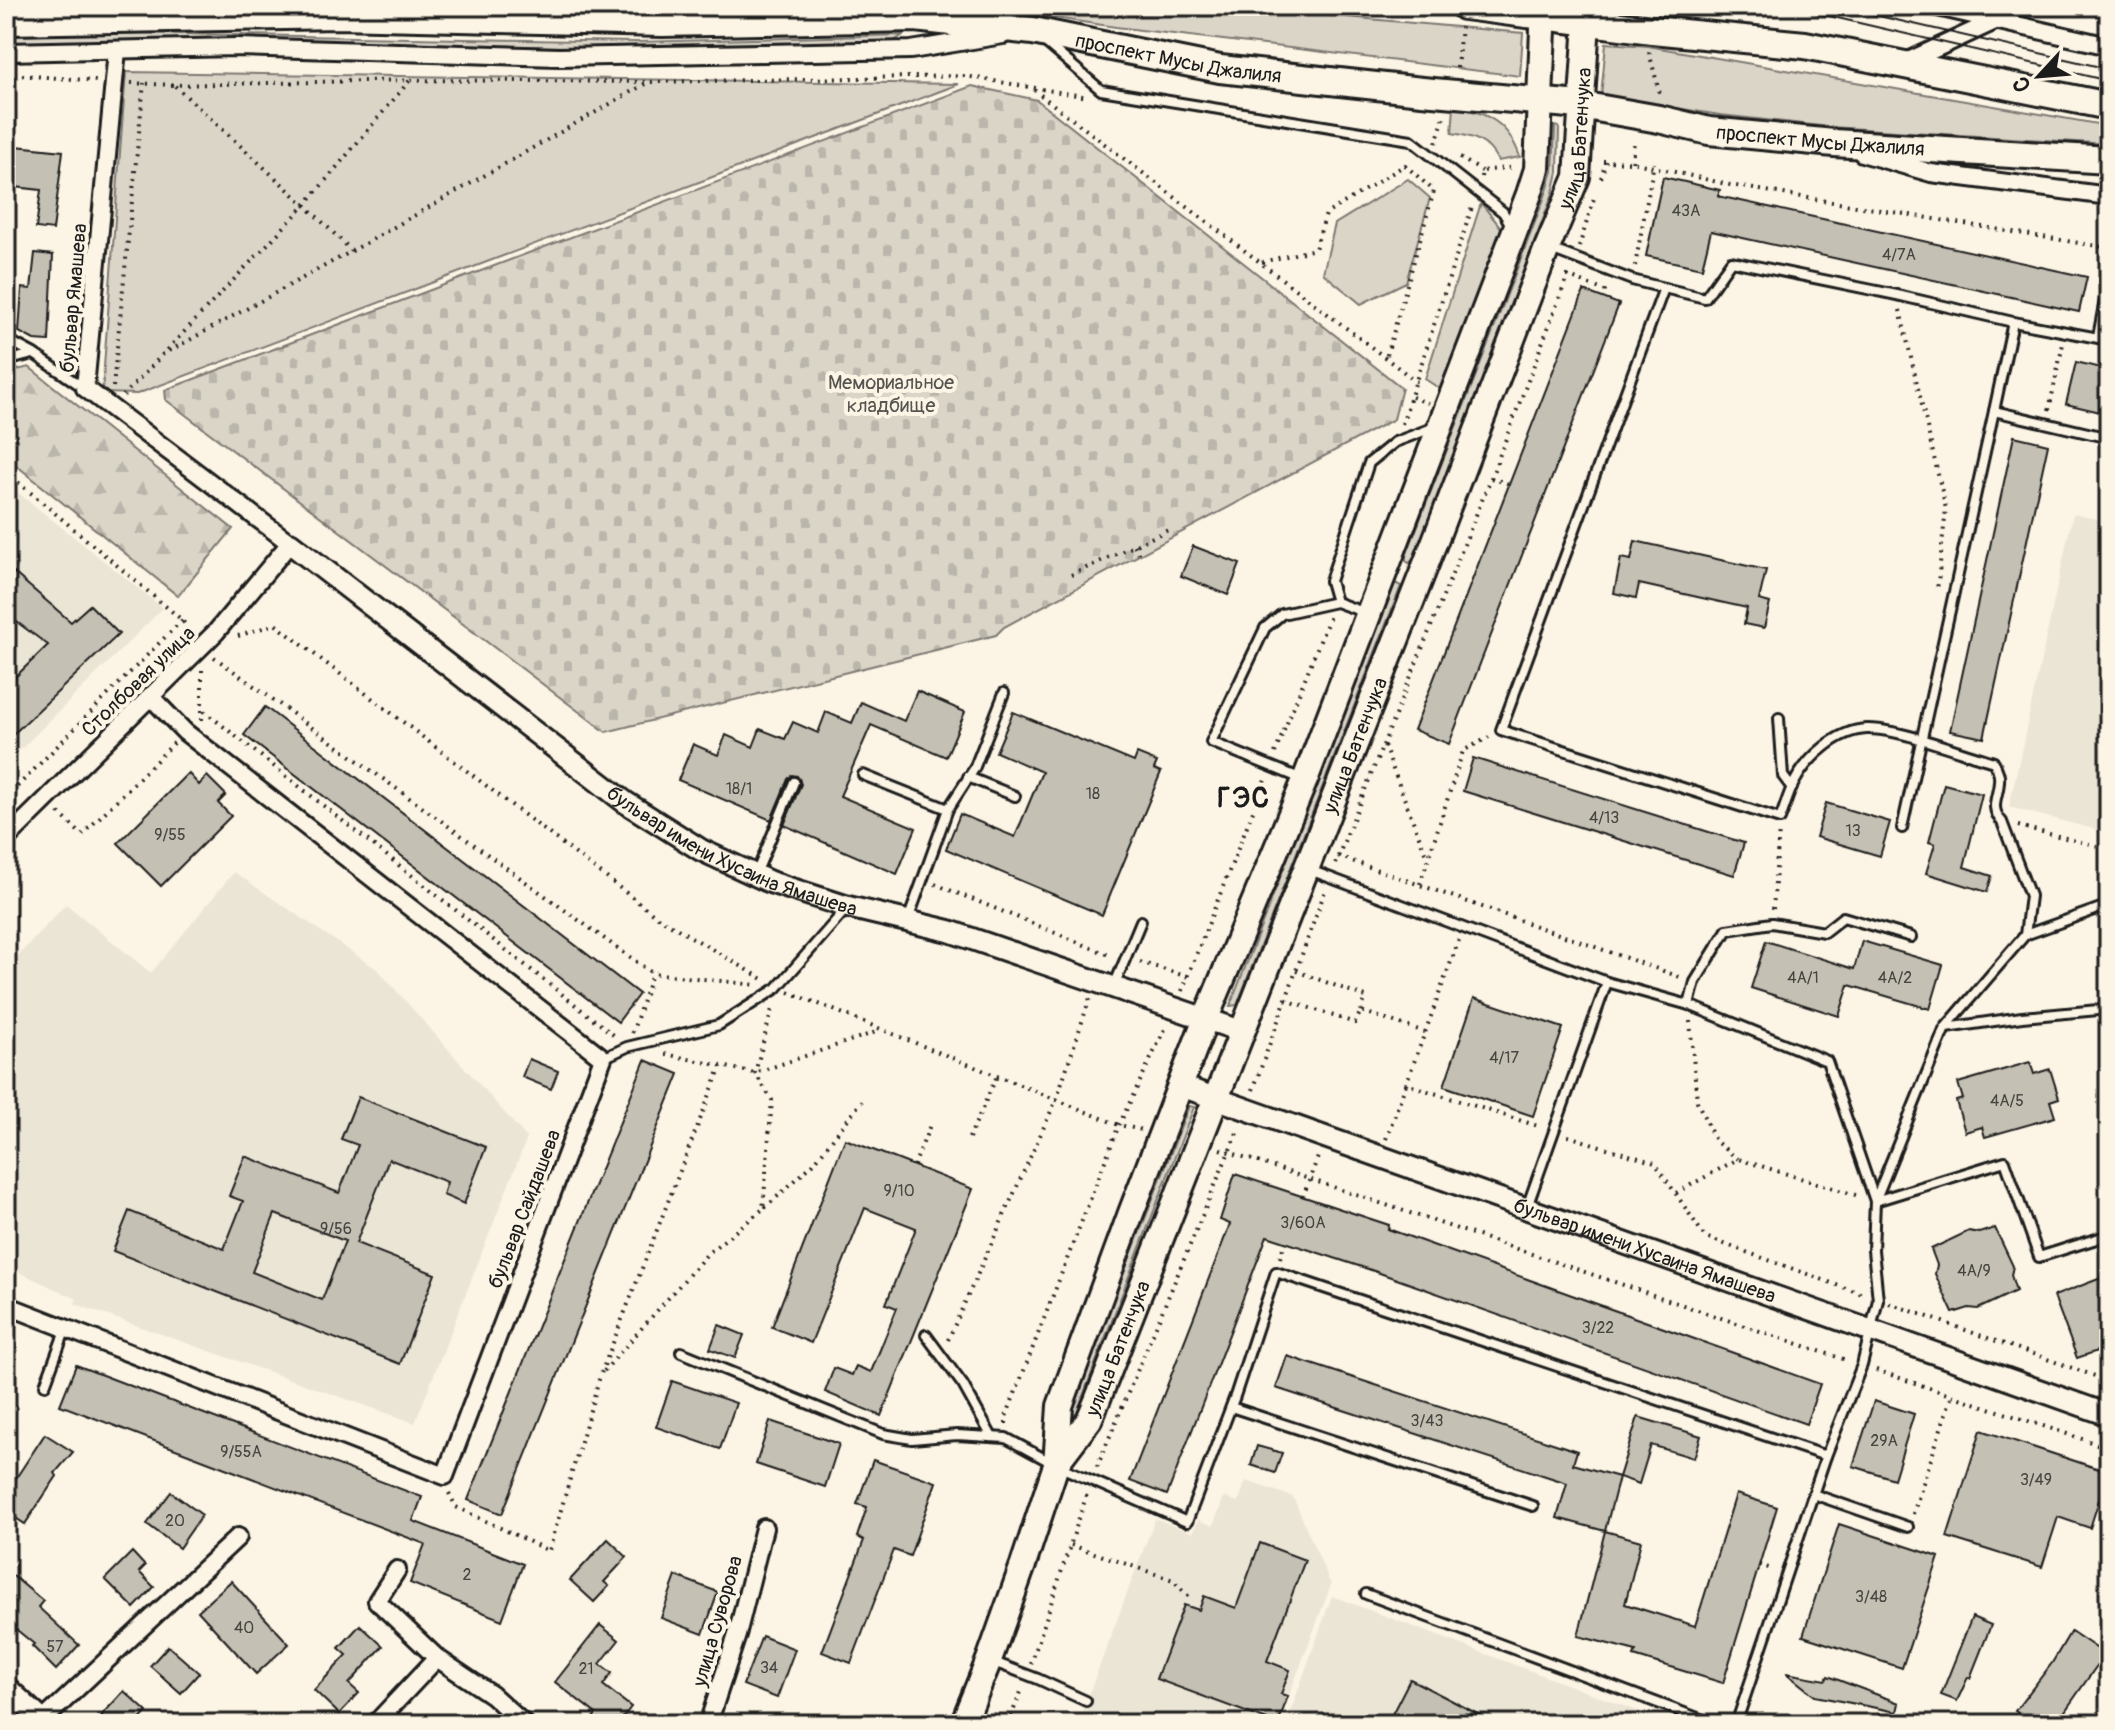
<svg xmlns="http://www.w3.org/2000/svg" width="2115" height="1730" viewBox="0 0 2115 1730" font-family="Pangolin,sans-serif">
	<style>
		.built { fill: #ebe5d6 }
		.green { fill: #dbd5c8; stroke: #7c7872; stroke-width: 2 }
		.forest { fill: url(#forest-firs); stroke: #7c7872; stroke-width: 2 }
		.cemetery { fill: url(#cemetery-stones); stroke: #7c7872; stroke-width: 2 }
		.building { fill: #c4c0b3; stroke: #1c1c1c; stroke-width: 2; fill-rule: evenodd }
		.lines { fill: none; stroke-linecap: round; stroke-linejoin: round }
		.service-casing { stroke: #1c1c1c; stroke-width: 14 }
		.minor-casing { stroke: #1c1c1c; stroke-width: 22 }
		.tertiary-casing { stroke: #1c1c1c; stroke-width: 26 }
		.secondary-casing { stroke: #1c1c1c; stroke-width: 30 }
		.primary-casing { stroke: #1c1c1c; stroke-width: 32 }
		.path { stroke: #1c1c1c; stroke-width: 4; stroke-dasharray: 2 6; stroke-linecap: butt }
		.service { stroke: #fcf5e5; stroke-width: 8 }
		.minor { stroke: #fcf5e5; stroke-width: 16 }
		.tertiary { stroke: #fcf5e5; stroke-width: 20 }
		.secondary { stroke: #fcf5e5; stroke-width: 24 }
		.primary { stroke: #fcf5e5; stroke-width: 26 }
		.tram { stroke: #1c1c1c; stroke-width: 2 }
		.labels { text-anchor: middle; stroke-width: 8; stroke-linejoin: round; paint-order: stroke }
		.number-label { font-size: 16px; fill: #464542 }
		.street-label { font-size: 20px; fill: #1c1c1c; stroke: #fcf5e5 }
		.park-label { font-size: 20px; fill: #555450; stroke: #fcf5e5 }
		.district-label { font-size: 28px; font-weight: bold; letter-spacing: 2px; fill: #1c1c1c; stroke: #fcf5e5 }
	</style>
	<defs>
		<pattern id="forest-firs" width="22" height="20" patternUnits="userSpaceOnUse" patternTransform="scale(2)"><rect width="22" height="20" fill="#dbd5c8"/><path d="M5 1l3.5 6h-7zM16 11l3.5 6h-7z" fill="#bbb6ab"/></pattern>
		<pattern id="cemetery-stones" width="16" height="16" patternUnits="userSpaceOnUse" patternTransform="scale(2)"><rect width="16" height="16" fill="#dbd5c8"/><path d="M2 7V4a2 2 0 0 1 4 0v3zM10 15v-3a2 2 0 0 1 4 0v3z" fill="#bbb6ab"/></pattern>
	</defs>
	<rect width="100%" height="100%" fill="#fcf5e5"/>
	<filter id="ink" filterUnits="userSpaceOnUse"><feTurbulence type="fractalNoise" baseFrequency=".0125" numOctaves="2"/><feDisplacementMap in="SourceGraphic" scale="16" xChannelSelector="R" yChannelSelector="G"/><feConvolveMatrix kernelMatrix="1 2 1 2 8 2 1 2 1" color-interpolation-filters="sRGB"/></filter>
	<g filter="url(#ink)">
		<g class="built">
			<path d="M6,483l157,125 -157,156z"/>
			<path d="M2073,514l36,8v311l-100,-26z"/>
			<path d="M234,872l144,98 149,168 -112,285 -340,-119 2,-5 -71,-33v-297l60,-65 85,69z"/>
			<path d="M1246,1481l47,16 38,88 -53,139h-158l-37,-14 72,-191 38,14 5,-13 15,6 11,-29 14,5z"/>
			<path d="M1332,1596l340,128h-386z"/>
		</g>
		<g class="green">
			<path d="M972,6h254l297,27 -3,43 -404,-49z"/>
			<path d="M129,33l507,9 267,-7 -12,8 -251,5 -508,-7 -126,2v-7z"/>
			<path d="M1606,43l42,3 461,80v18l-279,-17 -110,-12 -119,-19z"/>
			<path d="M126,72l833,12 -822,310 -35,-1z"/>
			<path d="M1454,107c34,5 55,17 66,50l-22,4c-10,-20 -25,-25 -46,-28z"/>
			<path d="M1555,126l4,1 -1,45 -5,21 -139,366 -5,4 -3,-2v-5l141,-365 6,-20z"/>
			<path d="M1408,179l22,19 -24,84 -45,22 -38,-31 12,-49z"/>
			<path d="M1481,203l26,32 -62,157 -20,-13z"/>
			<path d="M1395,583l6,3 -164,419 -7,1z"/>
			<path d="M1189,1106l5,1 -118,307 -6,-3z"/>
		</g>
		<path class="forest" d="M29,367l204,162 -55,67 -172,-139v-84z"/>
		<path class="cemetery" d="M972,86l65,14 365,288 -8,31 -390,208 -8,8 -390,97 -440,-332 -1,-10z"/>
		<g class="building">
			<path d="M6,145l57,6 -10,79 -17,-2 5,-38 -35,-4z"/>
			<path d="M1663,177l57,13 -2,6 369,81 -8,35 -368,-81 -9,37 -56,-12z"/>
			<path d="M35,253l18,2 -4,86 -15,-1 -15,-8 3,-44 9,1z"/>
			<path d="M1584,291l35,13 -170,440 -35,-14z"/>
			<path d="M2076,362l33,8v44l-43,-10z"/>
			<path d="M2014,436l34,8 -64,294 -34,-7z"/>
			<path d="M1635,541l131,29 -7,30 11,3 -6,25 -20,-4 3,-16 -108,-24 -3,14 -22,-5 7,-35 10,2z"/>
			<path d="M1193,546l47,18 -12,31 -47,-19z"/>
			<path d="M6,566l65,56 19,-17 29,29 -113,107v-55l42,-41 -42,-31z"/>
			<path d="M917,691l48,21 -19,45 -75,-32 -31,71 76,32 -19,46 -113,-49 17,-41 -4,-8 -5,-1 -4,4 -17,41 -93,-40 15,-36 25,11 8,-20 27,12 7,-18 25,10 8,-17 25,11 8,-21 26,11 9,-21 43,19z"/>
			<path d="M265,707l374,287 -21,28 -374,-287z"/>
			<path d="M1013,712l121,50 3,-8 20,8 -3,7 7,3 -59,143 -156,-66 14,-35 55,23 27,-65 -46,-20z"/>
			<path d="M1473,758l271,85 -10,32 -271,-84z"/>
			<path d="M188,773l11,12 8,-9 19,19 -8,8 13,13 -70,70 -43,-43z"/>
			<path d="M1944,784l38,10 -18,73 28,9 -5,16 -61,-19 9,-29 -6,-2z"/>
			<path d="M1826,803l64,19 -10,34 -64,-19z"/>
			<path d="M1766,941l88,28 8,-28 81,24 -13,44 -81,-24 -10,31 -88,-28z"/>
			<path d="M1474,998l89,30 -30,88 -89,-30z"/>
			<path d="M529,1059l29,12 -7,18 -29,-12z"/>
			<path d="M645,1060l34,14 -177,440 -34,-14z"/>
			<path d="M2030,1062l4,12 16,-5 9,29 -9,3 5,16 -70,20 -3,-10 -17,5 -9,-31 7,-2 -5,-16z"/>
			<path d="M358,1097l128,50 -22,57 -21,-9 4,-13 -58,-23 -33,84 79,31 -35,90 -287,-113 16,-40 95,38 19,-48 -14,-5 16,-40 94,37 19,-48 -17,-6zM275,1214l70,27 -23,59 -70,-28z"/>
			<path d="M845,1139l128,50 -92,227 -56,-24 9,-24 18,7 4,-9 15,6 26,-64 -11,-4 30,-76 -51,-20 -54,135 -39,-16z"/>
			<path d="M1235,1174l154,51 -1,4 432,155 -14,40 -432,-153 -107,-35 -100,259 -37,-14 100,-257 -10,-4z"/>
			<path d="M1995,1228l18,38 -2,9 5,16 -38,18 -9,-1 -16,5 -18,-39 2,-9 -6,-16 38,-18 10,2z"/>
			<path d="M2109,1275v72l-32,11 -23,-62z"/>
			<path d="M719,1325l25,10 -9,23 -25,-9z"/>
			<path d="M1287,1356l290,95 -4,13 46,13 -14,54 -48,-13 10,-35 -291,-95z"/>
			<path d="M76,1365l346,132 -9,24 110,43 -21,56 -92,-37 15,-39 -365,-139z"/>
			<path d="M672,1381l64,22 -16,46 -64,-22z"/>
			<path d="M1874,1401l40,13 -20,65 -41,-13z"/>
			<path d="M1638,1417l63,19 -7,22 -43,-13 -12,39 -20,-7z"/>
			<path d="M770,1421l69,23 -14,43 -69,-23z"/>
			<path d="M1981,1430l127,42 -18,56 -32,-11 -16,50 -95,-30z"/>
			<path d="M45,1434l28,18 -18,21 2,3 -32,48 -17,-11 5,-9 -7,-4v-28l10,6z"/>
			<path d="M1257,1446l25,7 -7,20 -24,-8z"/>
			<path d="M873,1460l63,22 -26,74 -16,-6 -43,113 -29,-11 42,-112 -7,-3 10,-30 -10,-3z"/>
			<path d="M171,1492l31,23 -23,33 -32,-24z"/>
			<path d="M1736,1494l41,13 -54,176 -89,-27 2,-5 -58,-15 27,-105 36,10 -16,63 70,22z"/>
			<path d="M1839,1524l100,33 -37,111 -99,-32z"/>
			<path d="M608,1539l19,18 -23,25 5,4 -15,16 -24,-22z"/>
			<path d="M1260,1543l45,17 -38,101 23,9 -9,24 7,2 -10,28 -122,-45 28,-74 15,5 5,-14 32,12z"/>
			<path d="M132,1552l13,14 -6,6 15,15 -20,21 -29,-29z"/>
			<path d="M6,1570l37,31 -5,6 41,38 -23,25 -24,-24 2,-2 -28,-23z"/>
			<path d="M676,1576l42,16 -15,42 -42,-16z"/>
			<path d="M231,1581l58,63 -33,30 -58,-63z"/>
			<path d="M1972,1617l19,8 -21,53 -2,-1 -11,24 -16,-6z"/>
			<path d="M360,1625l23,21 -34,38 10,9 -20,21 -25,-24 33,-35 -8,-7z"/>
			<path d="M600,1625l19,15 -19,24 12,9 -9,12 28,22 -13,17h-30l8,-10 -41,-32z"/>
			<path d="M2071,1631l34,23 -49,70h-22l-19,-13 37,-48z"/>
			<path d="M762,1636l33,13 -18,49 -34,-13z"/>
			<path d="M168,1646l31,27 -18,20 -31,-27z"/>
			<path d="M1786,1673l40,7 2,-4 71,27 -2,9 -82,-16z"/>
			<path d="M1410,1679l87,45h-94l-13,-6z"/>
			<path d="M124,1691l23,21 -11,12h-26l-9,-8z"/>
		</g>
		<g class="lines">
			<g class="service-casing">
				<g id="service">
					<path d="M1045,42l56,48 310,50 92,72 9,15"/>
					<path d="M1548,248l84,32 32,8 -163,442 279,89c5,-12 8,-25 14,-36 13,-25 43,-53 73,-54 30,-1 95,24 127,33 1,2 5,12 5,13 2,20 -12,30 3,47l28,74 -5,39"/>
					<path d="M1664,288l41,10 26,-37 166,34 116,27 -19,89 115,27"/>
					<path d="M2013,322l96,18"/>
					<path d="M2098,337l11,-59"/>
					<path d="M6,339l28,15 50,34"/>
					<path d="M6,361l27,-7"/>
					<path d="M1336,602l-6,-21 39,-118 26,-21 40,-15"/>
					<path d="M1779,718l4,58 9,12"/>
					<path d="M863,775l85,34"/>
					<path d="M968,777l47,19"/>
					<path d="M1302,779l-91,-37 54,-114 17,-14 54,-12 30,11"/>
					<path d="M1902,828l92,-417"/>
					<path d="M1307,869l300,113 82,23 138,56 48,140 -2,49 5,50 -16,65 -36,91 -90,268"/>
					<path d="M756,874l38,-92"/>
					<path d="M908,920l40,-111 26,-40 30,-76"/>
					<path d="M1114,986l27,-65"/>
					<path d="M1689,1005l6,-23 32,-52 45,-7 52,9 19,-15 68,20"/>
					<path d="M1946,1028l76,-11 87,-8"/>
					<path d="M603,1058l24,-11 92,-22 58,-37 70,-80"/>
					<path d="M1875,1201l70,-173 80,-93 84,-30"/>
					<path d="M1875,1201l130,-40 34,96 70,-22"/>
					<path d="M1527,1207l80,-225"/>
					<path d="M926,1335l37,50 29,52"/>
					<path d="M681,1352l202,82 29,5 45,-4 49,3 50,27 131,57 48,-126 41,-124 550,184"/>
					<path d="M45,1385l21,-57"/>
					<path d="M6,1396h1"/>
					<path d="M1231,1407l302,99"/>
					<path d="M1813,1494l95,33"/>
					<path d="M1366,1594l348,130"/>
					<path d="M991,1661l47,18 48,22"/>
					<path d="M1738,1719l13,5"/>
				</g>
			</g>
			<g class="minor-casing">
				<g id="minor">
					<path d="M1933,6l176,40"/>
					<path d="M6,52l231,-5 322,10 352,-7 92,-15"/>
					<path d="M1902,64l93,-43"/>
					<path d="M1862,153l69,20 178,23"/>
					<path d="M6,839l210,-207 74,-89 -205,-155 32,-338"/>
					<path d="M6,1305l439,171 158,-418 -418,-326 -35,-36"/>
					<path d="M397,1570l-20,31 60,57 55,37 32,29"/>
					<path d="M39,1724l199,-187"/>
					<path d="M375,1724l62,-66"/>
					<path d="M708,1724l29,-89 27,-107"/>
				</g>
			</g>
			<g class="tertiary-casing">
				<g id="tertiary">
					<path id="s1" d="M290,543l335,259 76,48 69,32 78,25 101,24 292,100"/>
					<path id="s2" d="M1181,1086l928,329"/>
					<path d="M6,1687l40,37"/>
				</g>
			</g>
			<g class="secondary-casing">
				<g id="secondary">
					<path id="s3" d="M1057,1462l32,-42 8,-19 329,-837 121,-316 30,-71 11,-171"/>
					<path d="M963,1724l26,-64 34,-95 33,-100 4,-59 71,-193 75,-195 99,-238 224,-586 8,-25 7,-163"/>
				</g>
			</g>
			<g class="primary-casing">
				<g id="primary">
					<path d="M1464,6l188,24 153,15 304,61"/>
					<path id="s4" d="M6,21l333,-6 323,8 253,-5 118,13 187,38 202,22 158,14 79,14 50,12 125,12 275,17"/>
				</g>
			</g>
			<g class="path">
				<path d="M2082,6l27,6"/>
				<path d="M1649,52l12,46"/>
				<path d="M1457,68l4,-41"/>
				<path d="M6,74l92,7"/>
				<path d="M131,83l42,2 238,-5 236,2 318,-6 123,21"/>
				<path d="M175,86l130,119 47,46"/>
				<path d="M1034,90l383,292"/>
				<path d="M1436,143l8,-26"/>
				<path d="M1460,158l22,13"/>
				<path d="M1603,161l29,1 98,23 379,63"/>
				<path d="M1632,162l2,-21"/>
				<path d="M1481,177l1,-6 33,-4"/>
				<path d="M1601,178l5,-17"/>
				<path d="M1579,247l15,-49"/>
				<path d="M1262,262l53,-13 11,-35 79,-49 29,26 -48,167"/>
				<path d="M1635,266l19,-103"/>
				<path d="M1567,276l38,15 -3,7"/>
				<path d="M1900,310l46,199 -9,82"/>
				<path d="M162,355l190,-104 293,-167"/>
				<path d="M113,387l31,-304"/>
				<path d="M123,396l182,-191 105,-125"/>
				<path d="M1412,397l16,6"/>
				<path d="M2049,410l14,-66"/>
				<path d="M1402,424l71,-220"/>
				<path d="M6,472l176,148 8,12"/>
				<path d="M1491,478l18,6"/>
				<path d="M1134,545l5,10"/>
				<path d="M1071,575l97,-45"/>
				<path d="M238,636l37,-12 384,294 104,61"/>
				<path d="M214,657l438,316 103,12"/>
				<path d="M202,670v55"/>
				<path d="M204,711l412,326"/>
				<path d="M1384,746l43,111"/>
				<path d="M1275,753l55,-137"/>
				<path d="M6,798l176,-178"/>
				<path d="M59,813l23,22 92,-92"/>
				<path d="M2018,826l91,23"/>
				<path d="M1338,856l345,122"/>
				<path d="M1335,864l156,-386 79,-208"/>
				<path d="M935,884l177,72"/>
				<path d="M1420,884l43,-133 26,-14"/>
				<path d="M1773,909l6,-79"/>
				<path d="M1459,940l-53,144 135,43"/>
				<path d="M1140,962l48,15"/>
				<path d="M1296,971l70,26 -5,14"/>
				<path d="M1182,991l83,-211"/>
				<path d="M789,992l330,133 23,5"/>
				<path d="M1286,1000l69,23 6,-12 64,21"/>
				<path d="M1690,1021l7,80 18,40 23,18"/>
				<path d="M632,1033l20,-59"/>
				<path d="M665,1054l90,19 124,-42"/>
				<path d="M1253,1090l72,-199"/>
				<path d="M1568,1136l87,27 50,74 160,58"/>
				<path d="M969,1138l28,-62"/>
				<path d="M1386,1139l20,-55"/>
				<path d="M1220,1149l629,212"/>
				<path d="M914,1166l16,-41"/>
				<path d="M1676,1193l62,-34 121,37"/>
				<path d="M1303,1197l16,-43"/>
				<path d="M765,1208l48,-44 49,-63"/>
				<path d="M1280,1258l5,-16"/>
				<path d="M1889,1303l220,78"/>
				<path d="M948,1340l108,-240 34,-102"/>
				<path d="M1876,1370l233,78"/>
				<path d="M604,1371l104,-118 55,-44 9,-109 -17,-27 17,-64"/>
				<path d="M1006,1424v-7l113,-292 48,-100"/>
				<path d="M1097,1467l142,-339"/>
				<path d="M449,1493l7,14 93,44 51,-175 121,-310"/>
				<path d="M1913,1514l39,-119"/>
				<path d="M1071,1545l102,35 19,20"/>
				<path d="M1759,1565l13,4"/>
				<path d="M1031,1664l56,-170"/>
				<path d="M1008,1724l15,-37"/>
			</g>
			<use href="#service" class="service"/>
			<use href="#minor" class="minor"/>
			<use href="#tertiary" class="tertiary"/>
			<use href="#secondary" class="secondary"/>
			<use href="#primary" class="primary"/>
			<g class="tram">
				<path d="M1786,6l323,75"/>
				<path d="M1844,8l265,61"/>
			</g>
		</g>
	</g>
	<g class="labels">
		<g class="number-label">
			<text x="1686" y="216">43А</text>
			<text x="1899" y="260">4/7А</text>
			<text x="739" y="794">18/1</text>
			<text x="1093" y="799">18</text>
			<text x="1604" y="823">4/13</text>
			<text x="1853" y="836">13</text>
			<text x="170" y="840">9/55</text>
			<text x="1803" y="983">4А/1</text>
			<text x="1895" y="983">4А/2</text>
			<text x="1504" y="1063">4/17</text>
			<text x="2007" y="1106">4А/5</text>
			<text x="899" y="1196">9/10</text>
			<text x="1303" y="1228">3/60А</text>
			<text x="336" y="1234">9/56</text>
			<text x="1974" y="1276">4А/9</text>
			<text x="1598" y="1333">3/22</text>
			<text x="1427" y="1426">3/43</text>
			<text x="1884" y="1446">29А</text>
			<text x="241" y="1457">9/55А</text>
			<text x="2036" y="1485">3/49</text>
			<text x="175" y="1526">20</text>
			<text x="467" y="1580">2</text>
			<text x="1871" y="1602">3/48</text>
			<text x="244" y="1633">40</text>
			<text x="55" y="1652">57</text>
			<text x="769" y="1673">34</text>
			<text x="586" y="1674">21</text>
		</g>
		<g class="street-label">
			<text dy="7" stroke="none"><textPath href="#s4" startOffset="1176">проспект Мусы Джалиля</textPath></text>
			<text dy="7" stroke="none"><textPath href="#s3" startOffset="1426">улица Батенчука</textPath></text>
			<text dy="7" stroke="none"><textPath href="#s4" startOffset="1824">проспект Мусы Джалиля</textPath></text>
			<text transform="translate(73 298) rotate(-85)" y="7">бульвар Ямашева</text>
			<text transform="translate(138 681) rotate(-44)" y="7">Столбовая улица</text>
			<text dy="7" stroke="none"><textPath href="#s3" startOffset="778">улица Батенчука</textPath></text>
			<text dy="7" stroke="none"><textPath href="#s1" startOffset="542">бульвар имени Хусаина Ямашева</textPath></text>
			<text transform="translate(524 1209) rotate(-69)" y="7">бульвар Сайдашева</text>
			<text dy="7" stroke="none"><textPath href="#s2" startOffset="492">бульвар имени Хусаина Ямашева</textPath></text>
			<text dy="7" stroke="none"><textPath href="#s3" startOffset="130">улица Батенчука</textPath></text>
			<text transform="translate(717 1621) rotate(-74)" y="7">улица Суворова</text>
		</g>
		<g class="park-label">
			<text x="891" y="389">Мемориальное<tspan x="891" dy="23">кладбище</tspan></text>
		</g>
		<g class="district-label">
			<text x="1244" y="807">ГЭС</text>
		</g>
	</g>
	<rect width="2115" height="1730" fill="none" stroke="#fcf5e5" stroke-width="32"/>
	<rect x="16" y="16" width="2083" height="1698" fill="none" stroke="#1c1c1c" stroke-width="3" filter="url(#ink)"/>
	<g transform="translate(2039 76) rotate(244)" stroke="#fcf5e5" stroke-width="6" paint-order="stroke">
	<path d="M0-6L14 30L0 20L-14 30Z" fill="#1c1c1c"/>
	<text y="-12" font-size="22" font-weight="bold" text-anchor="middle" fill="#1c1c1c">С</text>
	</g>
</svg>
